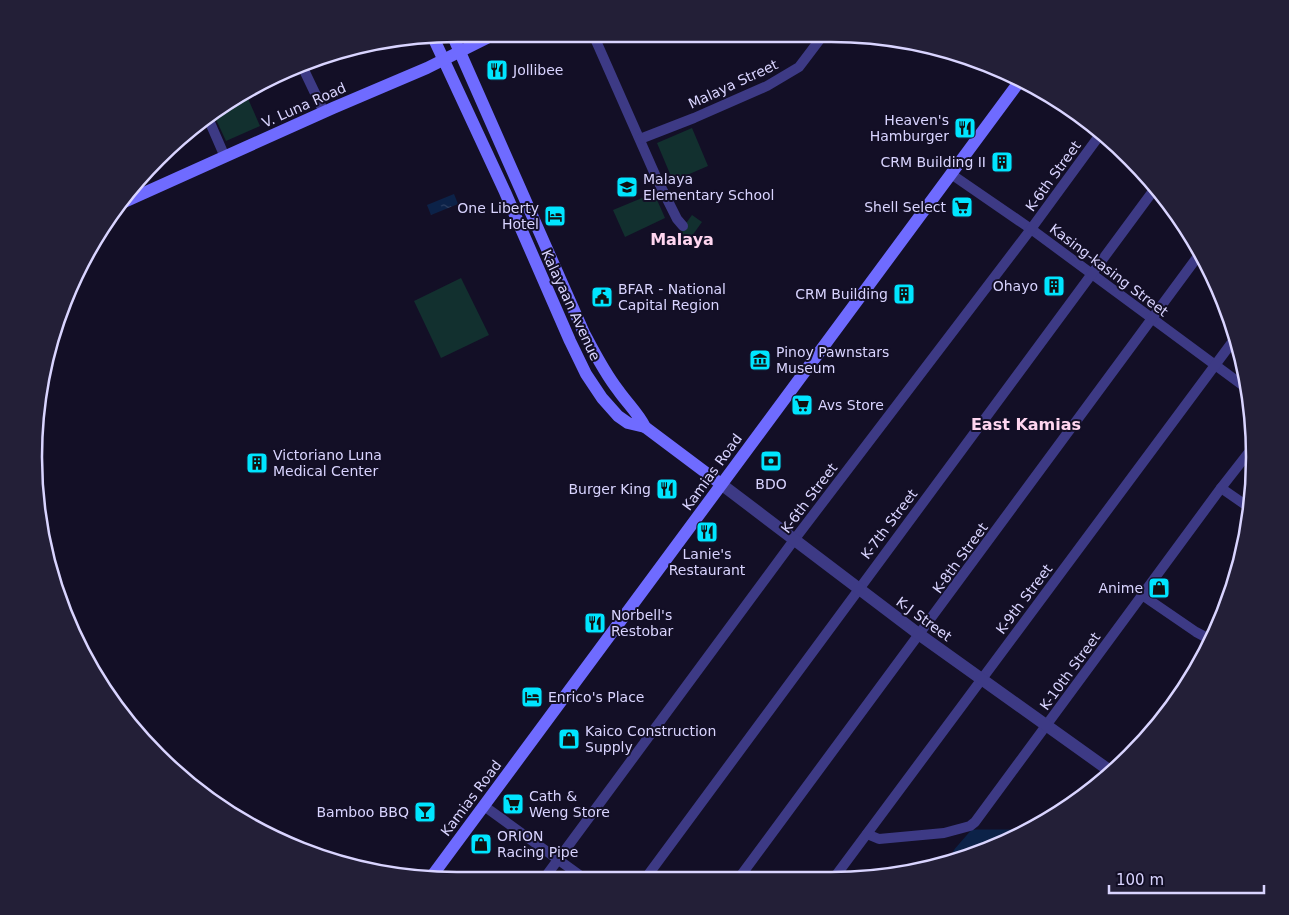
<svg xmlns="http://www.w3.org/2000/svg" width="1289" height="915" viewBox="0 0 1289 915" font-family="'DejaVu Sans',sans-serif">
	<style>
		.grass { fill: #12302f }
		.water { fill: url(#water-ripples) }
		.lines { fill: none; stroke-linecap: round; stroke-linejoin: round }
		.river { stroke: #0c2248; stroke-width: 19 }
		.minor { stroke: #3d3a85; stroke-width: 10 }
		.tertiary { stroke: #3d3a85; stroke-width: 12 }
		.secondary { stroke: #6f6bff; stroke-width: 12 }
		.labels { text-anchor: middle; stroke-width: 4; stroke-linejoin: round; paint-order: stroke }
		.poi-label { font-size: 14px; fill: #d9d4ff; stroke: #130f26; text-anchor: start }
		.street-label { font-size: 14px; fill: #d9d4ff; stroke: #130f26 }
		.quarter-label { font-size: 16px; font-weight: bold; fill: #ffd6f0; stroke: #130f26 }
		.rim { fill: none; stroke: #d9d4ff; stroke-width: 2.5 }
	</style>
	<defs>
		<pattern id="water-ripples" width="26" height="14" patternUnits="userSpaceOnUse" patternTransform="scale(1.25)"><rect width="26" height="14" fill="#0c2248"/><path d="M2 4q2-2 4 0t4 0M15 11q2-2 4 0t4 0" fill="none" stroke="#2f4163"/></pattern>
	</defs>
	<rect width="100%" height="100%" fill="#130f26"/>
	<g class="grass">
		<path d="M246,94l14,32 -34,15 -13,-28 9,-8z"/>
		<path d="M692,128l16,38 -35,15 -16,-38z"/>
		<path d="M654,193l11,25 -40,19 -12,-27z"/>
		<path d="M692,215l10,7 -13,18 -10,-7z"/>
		<path d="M461,278l28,57 -48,23 -27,-57z"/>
	</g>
	<path class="water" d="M454,194l4,10 -27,11 -4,-10z"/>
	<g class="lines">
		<path class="river" d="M962,855l14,-16h40"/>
		<g class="minor">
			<path d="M593,34l64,145 20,40 6,7"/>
			<path d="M303,68l21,44"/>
			<path d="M208,118l17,39"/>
			<path d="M640,139l54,-21 73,-32 32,-19 25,-33"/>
			<path d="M951,174l80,55 218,161"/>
			<path d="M1221,488l29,20"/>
			<path d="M1142,595l54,37 17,9"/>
			<path d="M484,806l101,73"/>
			<path d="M867,834l12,5 65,-6 26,-7 5,-4 246,-334 32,-41"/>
			<path d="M739,878l462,-626"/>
			<path d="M834,878l402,-541"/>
			<path d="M645,879l511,-692"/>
			<path d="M543,880l251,-340 237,-311 68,-93"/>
		</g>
		<path class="tertiary" d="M721,484l199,151 193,138"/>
		<g class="secondary">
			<path d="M452,34l132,299c10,19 20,39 34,57 9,13 20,23 27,37l76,57"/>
			<path d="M433,37l72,155 65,149 16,33 16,24 16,18 10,7 17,4"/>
			<path d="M124,202l209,-94 94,-40 68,-34"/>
			<path d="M429,880l590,-798"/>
		</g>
	</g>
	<defs>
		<g id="restaurant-square" transform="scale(1.125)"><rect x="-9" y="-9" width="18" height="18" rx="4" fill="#00e5ff" stroke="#130f26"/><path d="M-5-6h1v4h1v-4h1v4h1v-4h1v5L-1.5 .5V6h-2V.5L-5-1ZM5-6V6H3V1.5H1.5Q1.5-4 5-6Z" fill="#111"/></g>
		<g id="building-square" transform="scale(1.125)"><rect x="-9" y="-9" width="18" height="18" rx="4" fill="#00e5ff" stroke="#130f26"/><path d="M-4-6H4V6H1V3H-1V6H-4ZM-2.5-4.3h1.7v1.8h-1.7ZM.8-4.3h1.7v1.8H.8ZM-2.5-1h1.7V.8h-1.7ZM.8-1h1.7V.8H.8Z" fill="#111"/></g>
		<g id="school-square" transform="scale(1.125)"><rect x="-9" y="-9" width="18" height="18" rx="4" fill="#00e5ff" stroke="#130f26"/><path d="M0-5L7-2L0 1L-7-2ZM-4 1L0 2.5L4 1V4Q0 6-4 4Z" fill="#111"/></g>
		<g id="supermarket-square" transform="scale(1.125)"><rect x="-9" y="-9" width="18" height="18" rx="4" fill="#00e5ff" stroke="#130f26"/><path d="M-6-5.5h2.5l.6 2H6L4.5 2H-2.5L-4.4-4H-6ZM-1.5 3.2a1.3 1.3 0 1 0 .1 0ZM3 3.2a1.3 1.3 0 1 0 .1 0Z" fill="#111"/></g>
		<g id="hotel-square" transform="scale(1.125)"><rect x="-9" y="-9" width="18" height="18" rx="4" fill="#00e5ff" stroke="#130f26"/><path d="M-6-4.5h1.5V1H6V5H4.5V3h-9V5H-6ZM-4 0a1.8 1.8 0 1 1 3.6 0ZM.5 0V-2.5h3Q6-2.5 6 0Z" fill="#111"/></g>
		<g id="civic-square" transform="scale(1.125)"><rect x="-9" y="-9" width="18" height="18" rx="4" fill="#00e5ff" stroke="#130f26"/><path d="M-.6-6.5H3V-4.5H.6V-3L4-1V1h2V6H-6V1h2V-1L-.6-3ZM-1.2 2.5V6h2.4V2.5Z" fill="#111"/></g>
		<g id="museum-square" transform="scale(1.125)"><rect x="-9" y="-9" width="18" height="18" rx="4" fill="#00e5ff" stroke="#130f26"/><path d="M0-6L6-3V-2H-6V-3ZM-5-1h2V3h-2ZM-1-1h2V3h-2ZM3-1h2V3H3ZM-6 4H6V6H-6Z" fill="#111"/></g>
		<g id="bank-square" transform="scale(1.125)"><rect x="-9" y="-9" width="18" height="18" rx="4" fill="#00e5ff" stroke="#130f26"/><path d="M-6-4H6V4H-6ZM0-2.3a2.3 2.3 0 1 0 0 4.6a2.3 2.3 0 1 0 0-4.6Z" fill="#111"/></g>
		<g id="shop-square" transform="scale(1.125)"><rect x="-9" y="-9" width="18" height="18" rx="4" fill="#00e5ff" stroke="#130f26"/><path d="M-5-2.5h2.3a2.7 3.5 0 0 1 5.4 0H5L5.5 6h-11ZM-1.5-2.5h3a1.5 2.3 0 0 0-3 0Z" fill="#111"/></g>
		<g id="bar-square" transform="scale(1.125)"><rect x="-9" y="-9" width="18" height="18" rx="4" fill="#00e5ff" stroke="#130f26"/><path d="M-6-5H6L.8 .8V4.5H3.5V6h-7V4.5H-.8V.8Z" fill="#111"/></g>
	</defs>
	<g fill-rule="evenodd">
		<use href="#restaurant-square" x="497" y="70"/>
		<use href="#restaurant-square" x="965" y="128"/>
		<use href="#building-square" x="1002" y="162"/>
		<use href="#school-square" x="627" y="187"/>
		<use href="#supermarket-square" x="962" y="207"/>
		<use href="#hotel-square" x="555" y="216"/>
		<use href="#building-square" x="1054" y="286"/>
		<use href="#building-square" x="904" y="294"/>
		<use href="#civic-square" x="602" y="297"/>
		<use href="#museum-square" x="760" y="360"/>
		<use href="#supermarket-square" x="802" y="405"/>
		<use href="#bank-square" x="771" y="461"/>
		<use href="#building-square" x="257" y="463"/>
		<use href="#restaurant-square" x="667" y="489"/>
		<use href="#restaurant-square" x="707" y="532"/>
		<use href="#shop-square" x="1159" y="588"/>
		<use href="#restaurant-square" x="595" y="623"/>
		<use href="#hotel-square" x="532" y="697"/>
		<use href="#shop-square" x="569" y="739"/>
		<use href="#supermarket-square" x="513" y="804"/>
		<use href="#bar-square" x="425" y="812"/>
		<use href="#shop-square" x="481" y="844"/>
	</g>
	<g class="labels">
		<g class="poi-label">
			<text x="513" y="75">Jollibee</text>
			<text x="949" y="125" text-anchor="end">Heaven's<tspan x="949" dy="16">Hamburger</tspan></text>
			<text x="986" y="167" text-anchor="end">CRM Building II</text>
			<text x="643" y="184">Malaya<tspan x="643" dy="16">Elementary School</tspan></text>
			<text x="946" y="212" text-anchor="end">Shell Select</text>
			<text x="539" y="213" text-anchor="end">One Liberty<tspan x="539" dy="16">Hotel</tspan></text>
			<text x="1038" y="291" text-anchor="end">Ohayo</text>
			<text x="618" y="294">BFAR - National<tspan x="618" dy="16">Capital Region</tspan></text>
			<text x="888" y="299" text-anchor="end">CRM Building</text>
			<text x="776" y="357">Pinoy Pawnstars<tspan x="776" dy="16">Museum</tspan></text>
			<text x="818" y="410">Avs Store</text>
			<text x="273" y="460">Victoriano Luna<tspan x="273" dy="16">Medical Center</tspan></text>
			<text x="771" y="489" text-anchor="middle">BDO</text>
			<text x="651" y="494" text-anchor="end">Burger King</text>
			<text x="707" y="559" text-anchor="middle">Lanie's<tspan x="707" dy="16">Restaurant</tspan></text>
			<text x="1143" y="593" text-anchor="end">Anime</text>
			<text x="611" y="620">Norbell's<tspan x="611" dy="16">Restobar</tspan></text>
			<text x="548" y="702">Enrico's Place</text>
			<text x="585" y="736">Kaico Construction<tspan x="585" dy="16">Supply</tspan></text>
			<text x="529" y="801">Cath &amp;<tspan x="529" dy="16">Weng Store</tspan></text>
			<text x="409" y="817" text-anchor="end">Bamboo BBQ</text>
			<text x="497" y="841">ORION<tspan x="497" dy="16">Racing Pipe</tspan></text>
		</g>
		<g class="street-label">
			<text transform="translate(733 84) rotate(-25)" y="5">Malaya Street</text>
			<text transform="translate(304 105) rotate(-24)" y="5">V. Luna Road</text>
			<text transform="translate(1053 176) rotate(-54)" y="5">K-6th Street</text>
			<text transform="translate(1109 270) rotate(37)" y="5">Kasing-kasing Street</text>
			<text transform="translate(571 305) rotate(65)" y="5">Kalayaan Avenue</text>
			<text transform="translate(712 472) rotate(-54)" y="5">Kamias Road</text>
			<text transform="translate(809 498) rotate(-53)" y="5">K-6th Street</text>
			<text transform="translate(889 524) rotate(-53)" y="5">K-7th Street</text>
			<text transform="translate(960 558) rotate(-54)" y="5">K-8th Street</text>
			<text transform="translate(1024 599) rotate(-53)" y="5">K-9th Street</text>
			<text transform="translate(924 619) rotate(36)" y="5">K-J Street</text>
			<text transform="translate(1070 671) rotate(-54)" y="5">K-10th Street</text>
			<text transform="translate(471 798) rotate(-53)" y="5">Kamias Road</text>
		</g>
		<g class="quarter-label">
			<text x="682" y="245">Malaya</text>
			<text x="1026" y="430">East Kamias</text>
		</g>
	</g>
	<path d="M0 0H1289V915H0ZM457 42H831A415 415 0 0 1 1246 457V457A415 415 0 0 1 831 872H457A415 415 0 0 1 42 457V457A415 415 0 0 1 457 42Z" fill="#231f37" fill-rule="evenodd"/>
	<path class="rim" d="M457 42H831A415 415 0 0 1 1246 457V457A415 415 0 0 1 831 872H457A415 415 0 0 1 42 457V457A415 415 0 0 1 457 42Z"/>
	<path d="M1109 885v8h155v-8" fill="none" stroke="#d9d4ff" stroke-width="2.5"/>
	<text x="1116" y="885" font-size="15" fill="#d9d4ff" stroke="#130f26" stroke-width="4" paint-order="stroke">100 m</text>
</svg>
